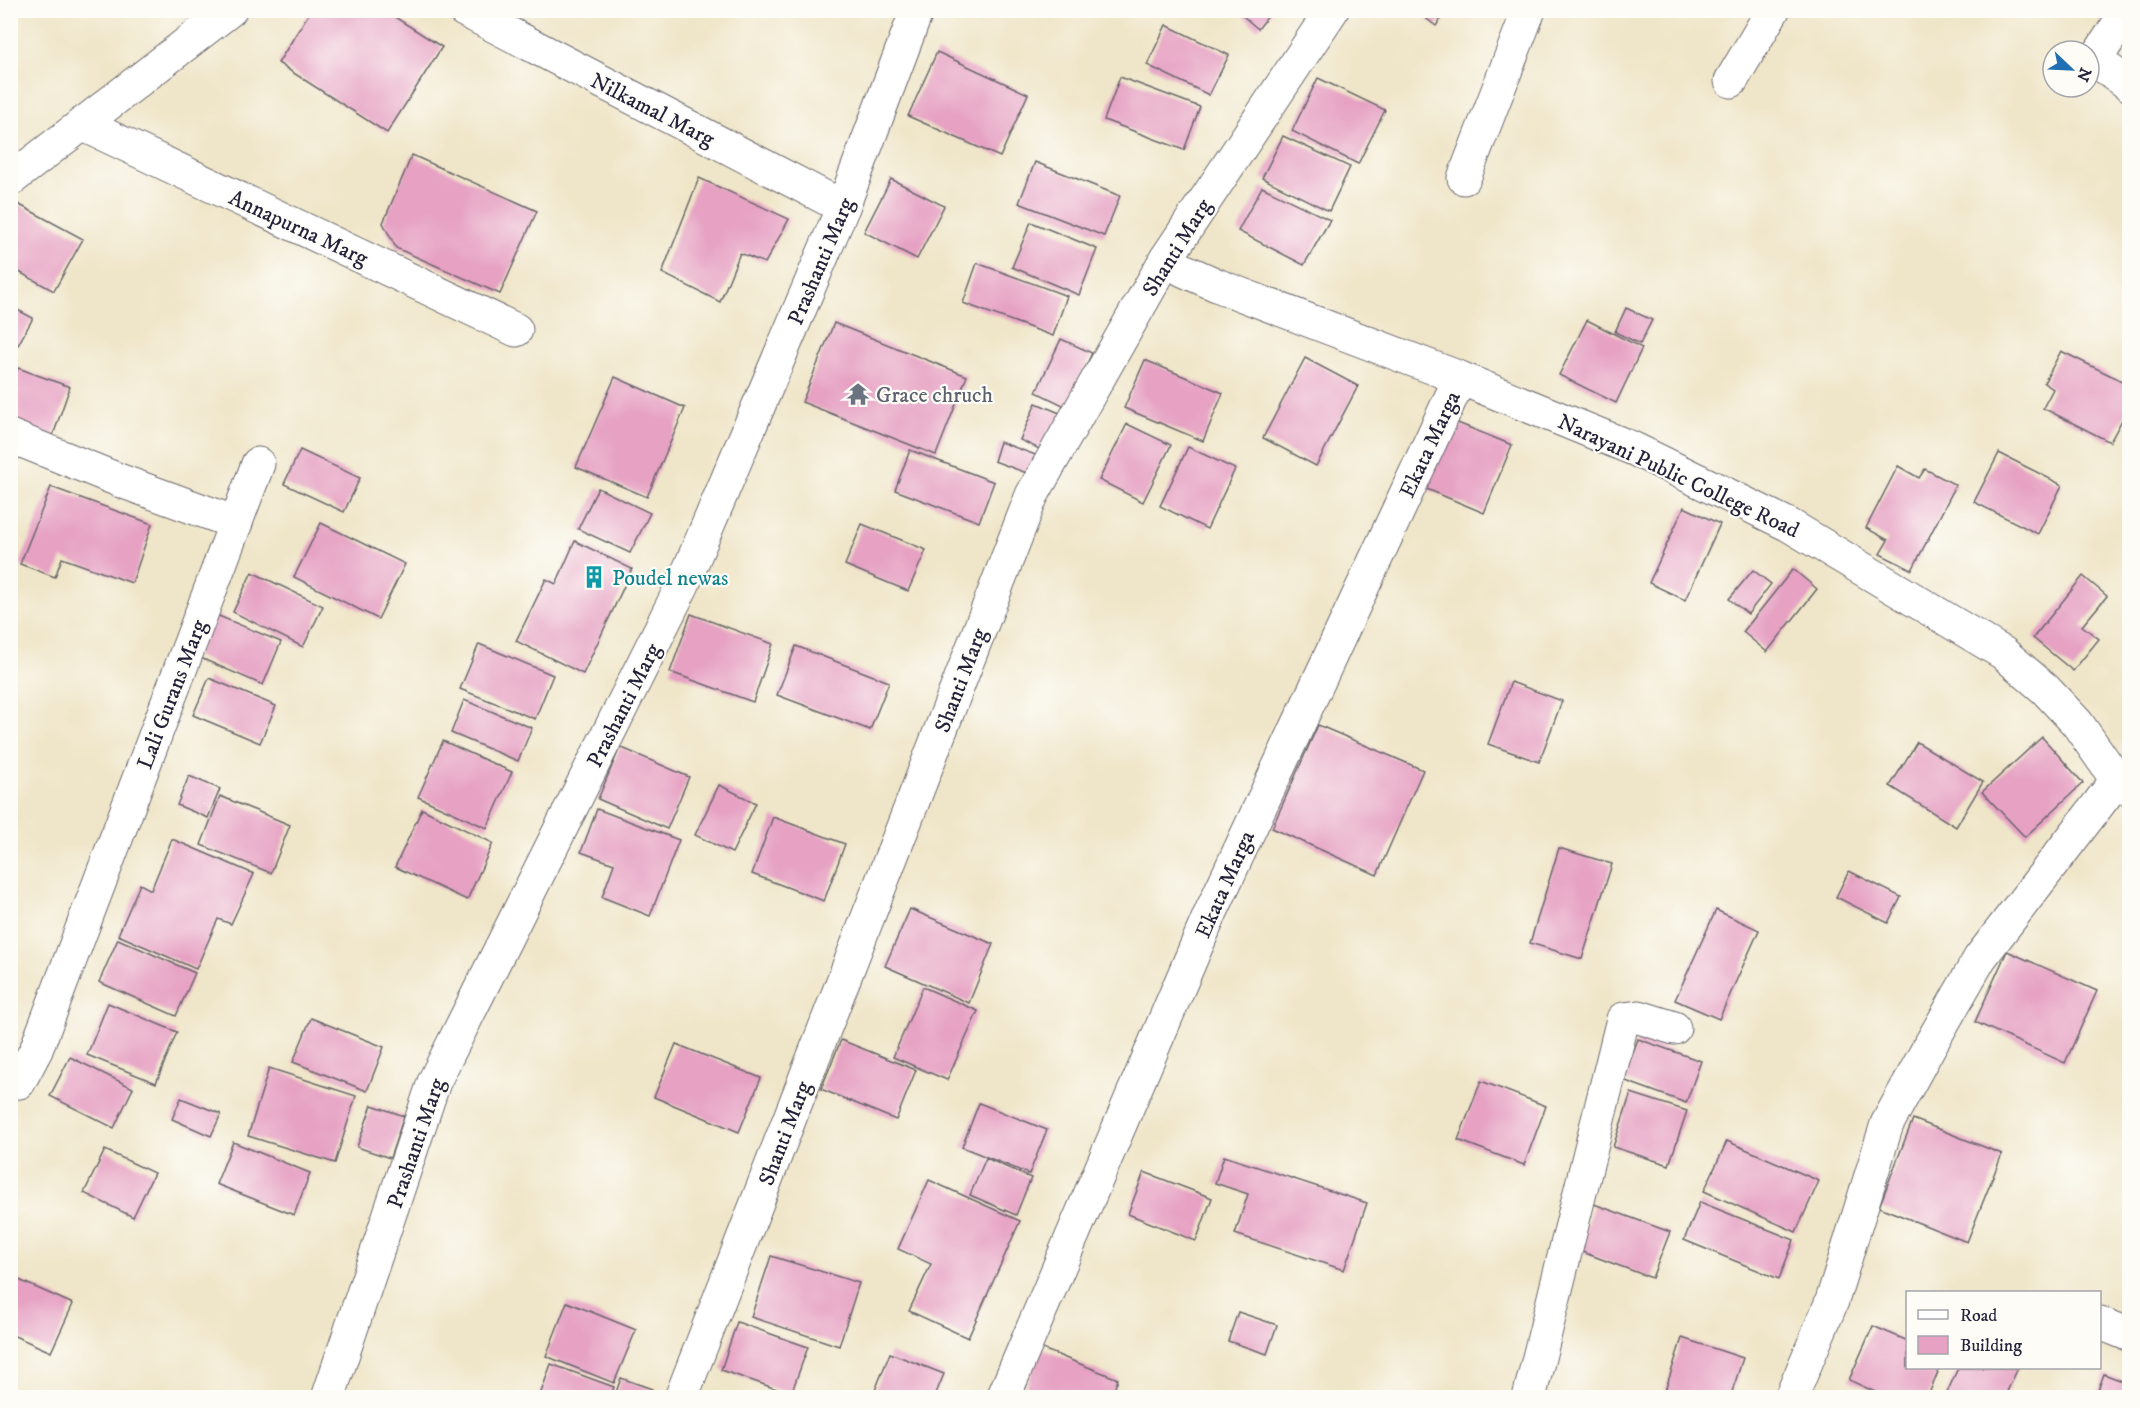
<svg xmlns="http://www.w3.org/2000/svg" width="2140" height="1408" viewBox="0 0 2140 1408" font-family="'IM FELL DW Pica',serif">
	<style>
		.building { fill: #e6a1c3 }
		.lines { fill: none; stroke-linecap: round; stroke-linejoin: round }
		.minor-casing { stroke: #6a666c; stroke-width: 35 }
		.minor { stroke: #fff; stroke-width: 33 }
		.labels { text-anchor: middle; stroke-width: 4.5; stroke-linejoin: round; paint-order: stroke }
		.street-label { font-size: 22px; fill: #22223b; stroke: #fdfcf7 }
		.worship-label { font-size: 22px; fill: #5b616d; stroke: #fdfcf7; text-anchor: start }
		.culture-label { font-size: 22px; fill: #0d838f; stroke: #fdfcf7; text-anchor: start }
	</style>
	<rect width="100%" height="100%" fill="#fdfcf7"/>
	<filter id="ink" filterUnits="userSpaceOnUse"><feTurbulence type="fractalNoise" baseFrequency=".0167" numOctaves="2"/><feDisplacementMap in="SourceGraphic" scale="12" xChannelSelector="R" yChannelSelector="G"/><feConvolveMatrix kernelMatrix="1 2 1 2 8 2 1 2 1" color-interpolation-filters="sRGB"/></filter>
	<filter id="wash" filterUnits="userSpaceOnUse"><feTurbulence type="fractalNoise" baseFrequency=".008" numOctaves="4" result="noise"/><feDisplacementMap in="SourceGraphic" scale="24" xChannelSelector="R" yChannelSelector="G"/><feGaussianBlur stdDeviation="1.35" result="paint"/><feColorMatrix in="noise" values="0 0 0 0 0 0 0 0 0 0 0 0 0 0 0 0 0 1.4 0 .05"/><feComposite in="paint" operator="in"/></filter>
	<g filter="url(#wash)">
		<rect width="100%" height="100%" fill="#efe5c8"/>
		<g id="blocks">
			<g class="building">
				<path d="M311,10h73l58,37 -55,86 -109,-70z"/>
				<path d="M1236,10h37l-15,19z"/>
				<path d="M1415,10h32l-11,16z"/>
				<path d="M1166,25l63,30 -20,40 -62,-30z"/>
				<path d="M937,52l91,42 -28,63 -92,-41z"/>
				<path d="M1120,77l80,30 -16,43 -80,-30z"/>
				<path d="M1318,78l67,32 -27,54 -66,-33z"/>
				<path d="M1283,136l67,31 -21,44 -67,-33z"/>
				<path d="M412,155l125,56 -37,83 -104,-46 -13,-25z"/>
				<path d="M1035,162l85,34 -16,40 -85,-33z"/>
				<path d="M699,178l90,41 -24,44 -25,-10 -20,49 -58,-29z"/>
				<path d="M891,179l53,27 -27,53 -53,-27z"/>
				<path d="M1262,187l68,33 -26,45 -66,-34z"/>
				<path d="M18,204l65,35 -29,52 -44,-24v-49z"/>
				<path d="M1031,222l66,27 -18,46 -67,-28z"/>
				<path d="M977,263l90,33 -14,40 -90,-33z"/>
				<path d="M10,306l23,12 -15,27 -8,-4z"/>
				<path d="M1626,308l26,12 -12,24 -25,-12z"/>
				<path d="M1587,320l55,28 -26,55 -57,-28z"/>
				<path d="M834,323l133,53 -31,79 -134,-53z"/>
				<path d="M1061,339l31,14 -25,54 -31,-15z"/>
				<path d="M2061,351l69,34v20l-20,37 -67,-34 10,-19 -9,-6z"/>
				<path d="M1305,358l53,28 -42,80 -53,-28z"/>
				<path d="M1145,360l78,33 -20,48 -79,-33z"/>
				<path d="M18,368l52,19 -20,57 -40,-14v-40z"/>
				<path d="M615,377l70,31 -38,89 -71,-30z"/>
				<path d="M1036,403l26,11 -16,38 -26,-12z"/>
				<path d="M1443,417l69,28 -28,68 -69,-29z"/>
				<path d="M1127,424l44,21 -28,57 -44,-22z"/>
				<path d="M1000,442l41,15 -6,19 -41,-15z"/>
				<path d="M1188,447l47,22 -28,60 -47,-23z"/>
				<path d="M300,450l60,28 -16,34 -60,-28z"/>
				<path d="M910,450l84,32 -15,40 -84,-32z"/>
				<path d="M1999,453l63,32 -24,49 -64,-32z"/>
				<path d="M1898,466l21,12 6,-9 31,16 -44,85 -32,-16 8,-14 -22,-12z"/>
				<path d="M51,487l101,37 -20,59 -70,-25 -7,19 -35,-13z"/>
				<path d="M598,488l52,25 -20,40 -52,-24z"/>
				<path d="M1684,507l36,17 -35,76 -36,-17z"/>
				<path d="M321,523l84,41 -27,55 -84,-42z"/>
				<path d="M862,524l64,26 -18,41 -63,-26z"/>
				<path d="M575,541l57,28 -49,105 -67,-33 30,-62 10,5z"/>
				<path d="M1793,569l24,20 -50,63 -24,-20z"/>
				<path d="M1753,570l18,14 -23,30 -19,-15z"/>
				<path d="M252,572l71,34 -20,41 -70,-35z"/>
				<path d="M2083,576l24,20 -25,30 17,13 -26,32 -40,-33z"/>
				<path d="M214,614l67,28 -18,43 -67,-29z"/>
				<path d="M691,614l82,30 -20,58 -83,-30z"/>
				<path d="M479,644l74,31 -18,44 -75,-30z"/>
				<path d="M796,646l93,36 -19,48 -93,-35z"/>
				<path d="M209,678l67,28 -16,37 -67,-28z"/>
				<path d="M1511,682l51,19 -23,61 -51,-18z"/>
				<path d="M464,700l68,28 -14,33 -67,-28z"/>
				<path d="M1318,725l105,45 -46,105 -105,-47z"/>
				<path d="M2042,737l41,46 -58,54 -43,-45z"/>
				<path d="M443,741l69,31 -25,56 -69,-31z"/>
				<path d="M1917,742l66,40 -27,45 -66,-41z"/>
				<path d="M620,747l69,30 -22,52 -69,-30z"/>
				<path d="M189,776l31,13 -12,29 -31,-13z"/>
				<path d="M719,785l37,18 -24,50 -37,-18z"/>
				<path d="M220,796l70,29 -19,48 -70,-28z"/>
				<path d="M422,809l71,34 -26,57 -72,-33z"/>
				<path d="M597,809l82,31 -29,76 -48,-19 12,-33 -33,-12z"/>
				<path d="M773,817l72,27 -21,57 -72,-27z"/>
				<path d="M172,839l82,35 -23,50 -13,-5 -22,50 -78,-34 22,-51 11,6z"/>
				<path d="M1559,848l53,16 -30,95 -52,-16z"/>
				<path d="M1849,871l52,26 -13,26 -52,-26z"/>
				<path d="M910,909l83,35 -24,59 -84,-37z"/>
				<path d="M1716,910l43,20 -40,89 -44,-19z"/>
				<path d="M118,939l77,34 -19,43 -77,-34z"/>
				<path d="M2007,951l90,40 -32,72 -90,-41z"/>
				<path d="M923,987l55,24 -31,69 -54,-23z"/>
				<path d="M108,1003l69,29 -21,51 -69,-28z"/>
				<path d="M311,1018l73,29 -17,44 -74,-29z"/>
				<path d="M1638,1039l63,22 -15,42 -63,-23z"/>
				<path d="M841,1040l75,30 -20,50 -75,-31z"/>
				<path d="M676,1044l85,34 -22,54 -85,-35z"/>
				<path d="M70,1057l63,31 -19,40 -64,-32z"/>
				<path d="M269,1068l87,28 -21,67 -87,-27z"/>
				<path d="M1481,1081l65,25 -22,59 -66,-25z"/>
				<path d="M1631,1093l56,18 -18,54 -56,-18z"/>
				<path d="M181,1098l40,16 -10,22 -39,-17z"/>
				<path d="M979,1103l68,27 -18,44 -67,-27z"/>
				<path d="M372,1105l32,11 -14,42 -33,-11z"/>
				<path d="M1913,1119l89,35 -35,88 -88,-35z"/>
				<path d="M1727,1141l92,40 -23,51 -92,-41z"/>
				<path d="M233,1142l77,31 -16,42 -78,-31z"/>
				<path d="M105,1150l49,23 -21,44 -49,-24z"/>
				<path d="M1224,1156l143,47 -23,67 -109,-36 13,-40 -33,-11z"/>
				<path d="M986,1158l45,20 -15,37 -46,-20z"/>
				<path d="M1144,1172l68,26 -16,43 -68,-27z"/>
				<path d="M929,1180l91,41 -52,117 -59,-27 22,-47 -33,-15z"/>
				<path d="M1700,1202l94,38 -15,39 -95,-39z"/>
				<path d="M1594,1204l76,28 -18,46 -75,-28z"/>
				<path d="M771,1256l88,27 -20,63 -88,-29z"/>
				<path d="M10,1276l63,28 -22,48 -41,-18z"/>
				<path d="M567,1302l69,28 -22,53 -68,-27z"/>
				<path d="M1238,1312l39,13 -10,29 -39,-13z"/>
				<path d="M737,1322l71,25 -17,47 -70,-24z"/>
				<path d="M1873,1326l35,15v27h32l-13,30h-39l-39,-18z"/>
				<path d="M1682,1338l61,20 -13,40h-44l-21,-7z"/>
				<path d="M1040,1348l78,31 -7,19h-89z"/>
				<path d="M890,1353l54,21 -10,24h-62z"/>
				<path d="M551,1364l63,23 -4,11h-71z"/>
				<path d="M1958,1368h60l-14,30h-53l-5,-3z"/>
				<path d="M2104,1374l26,10v14h-35z"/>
				<path d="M621,1378l31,11 -4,9h-34z"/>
			</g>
		</g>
	</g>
	<g filter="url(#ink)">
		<use href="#blocks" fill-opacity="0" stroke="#6a666c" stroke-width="1.5"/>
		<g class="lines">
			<g class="minor-casing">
				<g id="minor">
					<path d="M464,10l379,197"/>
					<path d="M2128,10l-33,50 35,25"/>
					<path d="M1731,81l42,-71"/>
					<path d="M82,124l434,206"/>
					<path d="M1464,178l65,-168"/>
					<path d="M10,180l220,-170"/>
					<path d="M1166,259l17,11 36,16 241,92 174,71 155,76 214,128 42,36 32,34 40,57 13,9"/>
					<path d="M10,436l111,45 115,42"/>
					<path d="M10,1083l9,-1 17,-32 222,-586"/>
					<path d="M2100,1323l30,12"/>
					<path d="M328,1398l106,-316 249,-498 160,-377 74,-197"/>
					<path d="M681,1398l351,-903 134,-236 166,-249"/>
					<path d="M1003,1398l208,-486 249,-534"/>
					<path d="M1529,1398l94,-379 16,-2 35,11"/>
					<path d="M1791,1398l41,-97 55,-177 42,-77 51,-89 137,-178"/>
				</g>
			</g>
			<use href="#minor" class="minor"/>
		</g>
	</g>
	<defs>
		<g id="temple-bare" transform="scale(1.8)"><path d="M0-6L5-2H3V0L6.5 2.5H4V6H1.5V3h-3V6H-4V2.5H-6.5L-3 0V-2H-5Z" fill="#6b7280" stroke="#fdfcf7" stroke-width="2.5" paint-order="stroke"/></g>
		<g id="building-bare" transform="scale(1.8)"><path d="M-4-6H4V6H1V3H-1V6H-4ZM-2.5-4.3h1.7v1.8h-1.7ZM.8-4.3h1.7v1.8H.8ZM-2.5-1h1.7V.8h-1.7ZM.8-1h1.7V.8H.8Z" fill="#0f9aa8" stroke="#fdfcf7" stroke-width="2.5" paint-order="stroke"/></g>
	</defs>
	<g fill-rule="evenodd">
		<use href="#temple-bare" x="858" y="394"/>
		<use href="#building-bare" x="594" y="577"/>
	</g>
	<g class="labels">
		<g class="street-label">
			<text transform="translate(653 109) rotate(27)" y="8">Nilkamal Marg</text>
			<text transform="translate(299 227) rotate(25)" y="8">Annapurna Marg</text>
			<text transform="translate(1176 247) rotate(-58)" y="8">Shanti Marg</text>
			<text transform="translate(820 261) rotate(-67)" y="8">Prashanti Marg</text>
			<text transform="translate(1429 444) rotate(-65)" y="8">Ekata Marga</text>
			<text transform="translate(1679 475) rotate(25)" y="8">Narayani Public College Road</text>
			<text transform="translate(960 680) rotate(-69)" y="8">Shanti Marg</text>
			<text transform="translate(171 694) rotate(-69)" y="8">Lali Gurans Marg</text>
			<text transform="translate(623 705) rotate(-63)" y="8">Prashanti Marg</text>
			<text transform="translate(1224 884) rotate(-66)" y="8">Ekata Marga</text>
			<text transform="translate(784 1133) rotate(-69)" y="8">Shanti Marg</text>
			<text transform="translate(415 1143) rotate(-71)" y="8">Prashanti Marg</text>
		</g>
		<g class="worship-label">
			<text x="876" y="402">Grace chruch</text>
		</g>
		<g class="culture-label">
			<text x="612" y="585">Poudel newas</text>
		</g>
	</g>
	<rect width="2140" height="1408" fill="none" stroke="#fdfcf7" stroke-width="36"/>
	<rect x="1906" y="1291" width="195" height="78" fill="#fdfcf7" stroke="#a5a5ac" stroke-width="1.5"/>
	<rect x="1918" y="1310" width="30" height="9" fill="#ffffff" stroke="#a5a5ac" stroke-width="1.5"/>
	<text x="1960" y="1321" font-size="18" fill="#22223b">Road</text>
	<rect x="1918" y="1336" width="30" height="18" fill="#e6a1c3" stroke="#a5a5ac" stroke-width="1.5"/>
	<text x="1960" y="1351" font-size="18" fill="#22223b">Building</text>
	<g transform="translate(2071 69) rotate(113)"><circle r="28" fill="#fdfcf7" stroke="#a5a5ac" stroke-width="1.5"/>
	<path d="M0-4.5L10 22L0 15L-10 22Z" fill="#1f6fb2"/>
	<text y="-9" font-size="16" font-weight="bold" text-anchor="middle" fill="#22223b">N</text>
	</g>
</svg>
